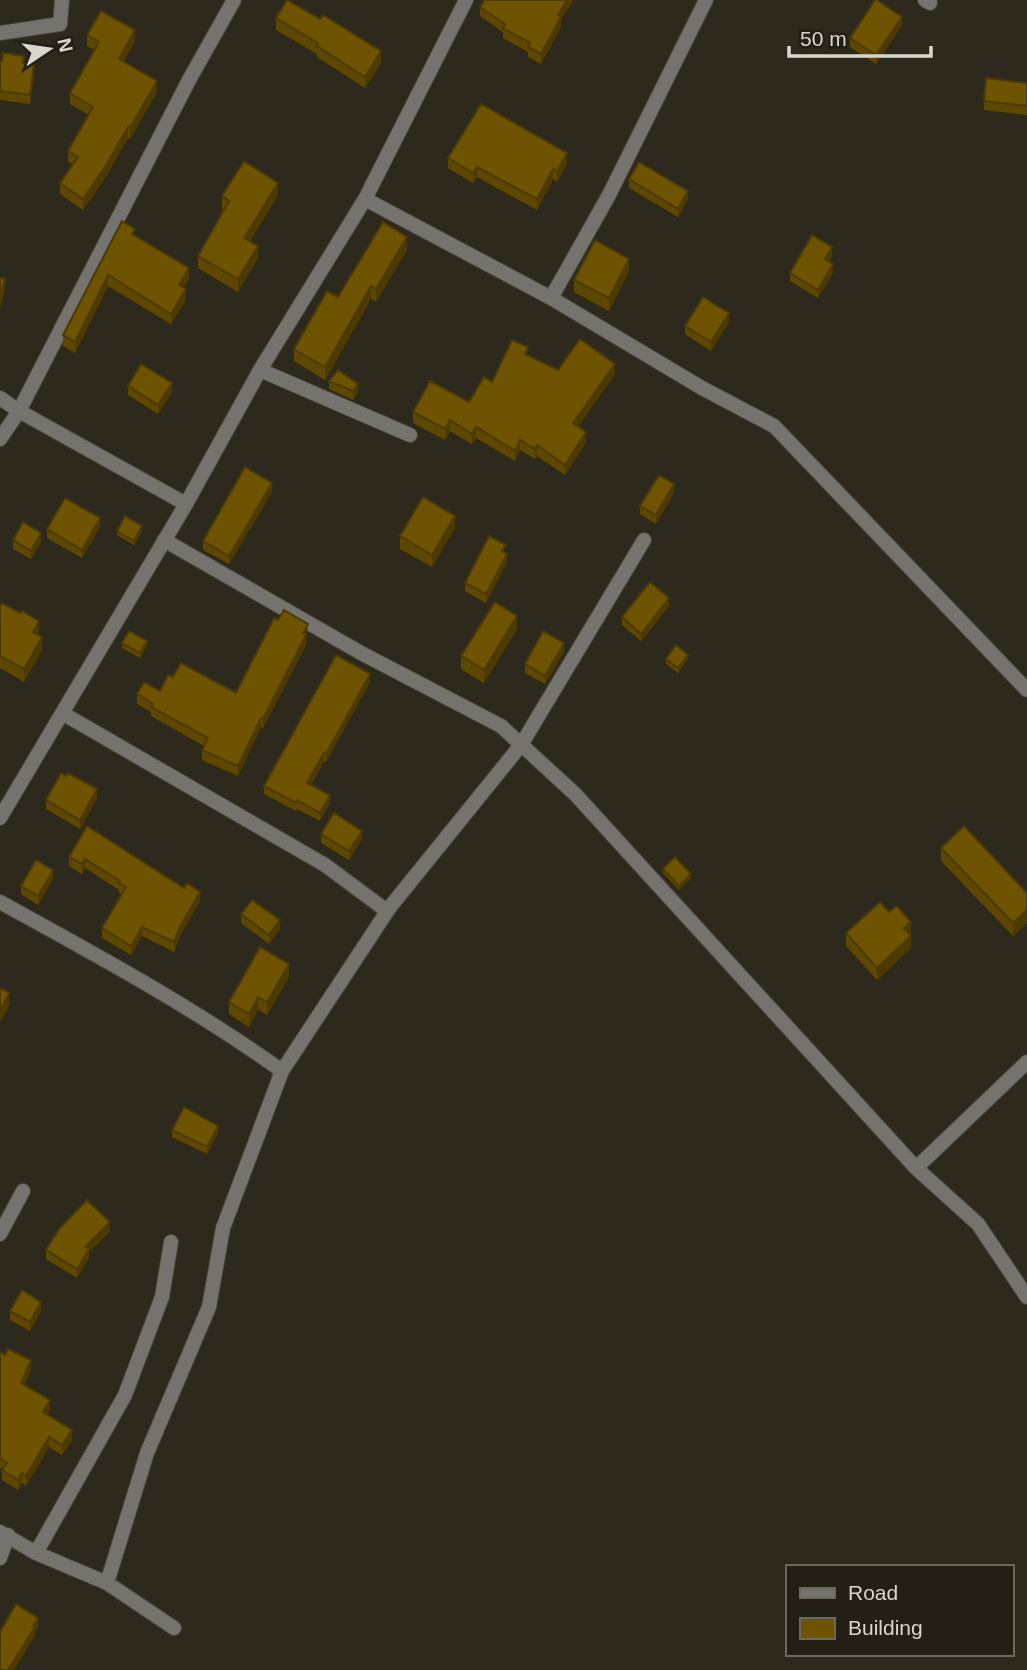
<svg xmlns="http://www.w3.org/2000/svg" width="1027" height="1670" font-family="Helvetica,sans-serif">
<rect width="100%" height="100%" fill="#2e291d"/>
<g fill="none" stroke-linecap="round" stroke-linejoin="round">
<defs>
<path id="street" d="M925,0l5,3
M0,33l60,-9 2,-24
M365,199l186,99 151,90 72,38 253,264
M551,298l58,-103 97,-195
M260,370l150,65
M0,398l19,13 167,93
M0,439l19,-28 170,-331 45,-80
M164,540l197,113 140,73 74,68 341,374 111,-106
M62,713l263,152 62,46
M0,818l186,-314 74,-134 105,-171 101,-199
M0,902c96,53 193,105 282,169
M916,1168l62,56 49,73
M0,1234l23,-43
M0,1532l36,21 71,30 67,45
M36,1553l89,-158 37,-98 9,-55
M0,1558l8,-23
M107,1583l40,-130 62,-146 14,-79 59,-157 108,-164 131,-162 123,-205"/>
</defs>
<use href="#street" stroke="#494539" stroke-width="16"/>
<use href="#street" stroke="#75736d" stroke-width="14"/>
</g>
<path fill="#5e4702" d="M485,0h89l-13,19v8l-20,37 -13,-7v-5l-25,-14v-6l-23,-16v-9z
M276,18l105,45 -16,25 -48,-31v-3l-41,-24z
M902,25l-26,39 -26,-17v-9z
M87,35l48,6 -12,20 34,31 -27,47 -2,-1 -23,40 -22,32 -23,-16v-11l13,-19 -5,-2v-11l21,-36 -19,-11v-11l25,-43 -8,-4z
M0,60l24,4 10,10 -4,30 -30,-4z
M1027,83v32l-43,-5v-9z
M448,158l119,6 -10,18 -4,-3 -16,31 -60,-33 -4,6 -25,-15z
M629,179l59,20 -10,18 -49,-29z
M278,195l-28,46 8,17 -20,34 -40,-24v-12l26,-46 -2,-1v-13z
M135,235l54,44 -6,9 3,12 -15,24 -63,-38 -33,67 -12,-7v-11z
M407,250l-31,52 -5,-3 -46,81 -31,-19v-12l44,-52z
M832,256l-3,6 4,11 -15,25 -28,-17v-8z
M629,271l-20,40 -35,-19v-12z
M729,322l-18,29 -26,-17v-8z
M528,355l30,15 57,4 -37,52 8,16 -21,33 -28,-19 -2,3 -15,-9 -5,11 -39,-23 -4,6 -22,-13 -5,9 -32,-17v-11l56,-10z
M329,381l29,12 -5,7 -24,-11z
M128,386l44,6 -14,22 -30,-19z
M272,492l-43,72 -26,-14v-9z
M674,493l-18,31 -16,-10v-8z
M100,526l-18,32 -35,-20v-9z
M455,528l-23,39 -32,-18v-13z
M117,531h25l-8,14 -17,-10z
M13,540l28,2 -10,17 -18,-10z
M507,562l-21,41 -21,-12v-8z
M669,606l-28,35 -19,-16v-8z
M0,607l39,26 -1,2 4,15 -18,32 -24,-14z
M517,629l-33,54 -23,-14v-13z
M308,634l-2,2v9l-43,83 -2,-1 -23,49 -36,-16v-10l2,-4 -53,-30v-4l-14,-8v-10l23,-3 13,-14 63,16z
M122,643l25,2 -7,13 -18,-10z
M564,652l-19,32 -20,-11v-9z
M666,659h22l-10,14 -12,-9z
M370,682l-44,80 -2,-1 -13,24 19,18 -10,18 -23,-12 -1,2 -32,-17v-8z
M97,798l-17,31 -34,-20v-9z
M87,826l113,75 -20,35 -6,16 -32,-16 -11,19 -29,-17v-10l19,-34 -2,-1v-3l-34,-22 -3,6 -13,-8v-9z
M321,834l41,5 -13,21 -28,-17z
M941,848l86,45v30l-14,13 -72,-75z
M663,869l28,9 -12,12 -16,-17z
M53,879l-15,26 -17,-11v-8z
M241,914l39,15 -11,15 -28,-21z
M846,933l65,1v14l-34,32 -31,-34z
M289,977l-22,38 -9,-6 -9,18 -20,-13v-12z
M172,1130l46,3 -11,21 -35,-17z
M110,1231l-21,21v6l-12,20 -31,-19v-9z
M10,1311h31l-11,20 -20,-11z
M0,1352l31,18 -7,15 26,25 -3,5 25,25 -10,15 -13,-8 -23,39 -4,-3 -4,7 -16,-10v-10l-2,-2z"/>
<path fill="#4c3a01" d="M567,0h7l-13,19v8l-20,37v-10l17,-39z
M902,17v8l-26,39v-9z
M135,30v11l-16,29v-11z
M381,51v12l-16,25v-11z
M34,65v9l-4,30v-9z
M157,81v11l-27,47v-11z
M128,127v11l-23,40 -22,32v-11z
M567,153v11l-10,18v-10z
M477,167v10l-4,6v-10z
M553,169v10l-16,31v-11z
M278,183v12l-34,56v-13z
M688,191v8l-10,18v-8z
M407,237v13l-31,52v-13z
M258,246v12l-20,34v-13z
M832,247v9l-7,12v-9z
M629,259v12l-20,40v-13z
M833,264v9l-15,25v-8z
M189,268v11l-10,17v-11z
M108,275v11l-33,67v-11z
M5,279v11l-5,19v-11z
M371,286v13l-46,81v-13z
M186,289v11l-15,24v-10z
M729,313v9l-18,29v-9z
M615,364v10l-42,60v-11z
M172,383v9l-14,22v-9z
M358,384v9l-5,7v-9z
M450,420v11l-5,9v-11z
M476,427v11l-4,6v-10z
M586,432v10l-21,33v-10z
M520,440v10l-5,11v-10z
M537,445v11l-2,3v-10z
M272,483v9l-43,72v-8z
M674,484v9l-18,31v-9z
M455,516v12l-23,39v-12z
M100,518v8l-18,32v-8z
M142,526v5l-8,14v-4z
M41,533v9l-10,17v-8z
M507,554v8l-21,41v-9z
M669,598v8l-28,35v-7z
M517,616v13l-33,54v-13z
M39,621v12l-6,12v-13z
M308,624l-2,21 -43,83v-9z
M42,637v13l-18,32v-13z
M147,641v4l-7,13v-5z
M564,643v9l-19,32v-8z
M688,655v4l-10,14v-5z
M370,674v8l-44,80v-8z
M261,718v9l-23,49v-10z
M324,753v8l-17,30v-8z
M97,789v9l-17,31v-9z
M330,795v8l-10,18v-8z
M362,831v8l-13,21v-9z
M85,859v9l-3,6v-10z
M53,870v9l-15,26v-9z
M691,874v4l-12,12v-4z
M200,892v9l-20,35 -6,16v-10l6,-15z
M1027,910v13l-14,13v-13z
M280,920v9l-11,15v-9z
M911,922v12l-7,7v-13z
M142,927v9l-11,19v-9z
M911,936v12l-34,32v-12z
M289,964v13l-22,38v-13z
M9,993v13l-9,17v-12z
M258,997v12l-9,18v-13z
M218,1126v7l-11,21v-7z
M110,1222v9l-21,21v6l-12,20v-9l8,-22z
M41,1302v9l-11,20v-9z
M31,1360v10l-10,23v-10z
M50,1400v10l-7,12v-10z
M72,1430v10l-10,15v-10z
M49,1437v10l-23,39v-10z
M22,1473v10l-4,7v-10z
M38,1618v9l-3,4v5l-21,34h-6z"/>
<path fill="#6d5302" stroke="#4c3a01" stroke-width="2" d="M287,0l33,19 3,-4 58,36 -16,26 -48,-31 1,-3 -42,-25z
M485,0h82l-9,15 3,2 -20,37 -13,-7 2,-4 -27,-15 2,-4 -25,-17z
M875,0h2l25,17 -26,38 -26,-17z
M101,11l34,19 -16,29 38,22 -27,47 -2,-1 -23,40 -22,32 -23,-16 18,-26 -10,-6 25,-44 -23,-14 29,-51 -12,-7z
M3,53l21,3 -1,7 11,2 -4,30 -30,-4v-31l2,1z
M986,78l41,5v23l-43,-5z
M481,104l86,49 -10,19 -4,-3 -16,30 -60,-32 -4,6 -25,-15z
M244,161l34,22 -34,55 14,8 -20,33 -40,-23 31,-55 -7,-5z
M639,162l49,29 -10,18 -49,-30z
M122,221l13,8 -3,5 57,34 -10,17 7,4 -15,25 -63,-39 -33,67 -12,-7z
M383,222l24,15 -31,52 -5,-3 -46,81 -31,-18 33,-58 11,6z
M812,235l20,12 -7,12 8,5 -15,26 -28,-17z
M595,240l34,19 -20,39 -35,-18z
M0,278l5,1 -5,19z
M703,297l26,16 -18,29 -26,-16z
M580,339l35,25 -42,59 13,9 -21,33 -28,-20 -2,4 -15,-9 -5,11 -39,-24 -4,7 -22,-14 -5,9 -32,-17 17,-31 39,21 15,-25 8,5 20,-42 16,7 -3,7 33,16z
M141,364l31,19 -14,22 -30,-19z
M338,370l20,14 -5,7 -24,-10z
M245,467l27,16 -43,73 -26,-15z
M659,475l15,9 -18,31 -16,-9z
M423,497l32,19 -23,39 -32,-19z
M65,498l35,20 -18,32 -35,-21z
M125,516l17,10 -8,15 -17,-10z
M23,522l18,11 -10,18 -18,-11z
M489,536l17,9 -4,6 5,3 -21,40 -21,-11z
M650,582l19,16 -28,36 -19,-17z
M495,602l22,14 -33,54 -23,-14z
M2,603l18,10 2,-2 17,10 -6,11 9,5 -18,32 -24,-13v-49z
M284,610l24,14 -5,9 3,2 -43,84 -2,-1 -23,48 -36,-16 6,-12 -57,-31 2,-3 -16,-10 7,-12 16,9 8,-16 5,2 8,-14 55,30 38,-75 4,2z
M129,631l18,10 -7,12 -18,-10z
M543,631l21,12 -19,33 -20,-12z
M676,645l12,10 -10,13 -12,-9z
M336,655l34,19 -44,80 -2,-1 -17,30 23,12 -10,18 -23,-13 -1,3 -32,-17z
M61,773l5,3 2,-3 29,16 -17,31 -34,-20z
M334,813l28,18 -13,20 -28,-17z
M87,826l97,62 3,-5 13,9 -20,35 -6,15 -32,-15 -11,19 -29,-18 24,-41 -7,-4 1,-2 -35,-22 -3,5 -13,-7z
M964,826l63,67v17l-14,13 -72,-75z
M675,857l16,17 -12,12 -16,-17z
M36,860l17,10 -15,26 -17,-10z
M252,900l28,20 -11,15 -28,-21z
M880,902l9,10 8,-6 14,16 -7,6 7,8 -34,32 -31,-35z
M260,947l29,17 -22,38 -9,-5 -9,17 -20,-12z
M0,988l9,5 -9,18z
M184,1107l34,19 -11,21 -35,-17z
M87,1200l23,22 -25,25 4,2 -12,20 -31,-19 13,-21z
M22,1290l19,12 -11,20 -20,-11z
M8,1349l23,11 -10,23 29,17 -7,12 29,18 -10,15 -13,-8 -23,39 -4,-3 -4,7 -16,-10 5,-7 -7,-5v-106l5,3z
M16,1604l22,14 -5,8 2,1 -27,43h-8v-38z"/>
<rect x="786" y="1565" width="228" height="91" fill="#241f14" stroke="#6c685e" stroke-width="2"/>
<rect x="800" y="1588" width="35" height="10" fill="#75736d" stroke="#6c685e" stroke-width="2"/>
<text x="848" y="1600" font-size="21" fill="#d9d6ce">Road</text>
<rect x="800" y="1618" width="35" height="21" fill="#6d5302" stroke="#6c685e" stroke-width="2"/>
<text x="848" y="1635" font-size="21" fill="#d9d6ce">Building</text>
<g transform="translate(49 49) rotate(77)" stroke="#241f14" stroke-width="5" paint-order="stroke">
<path d="M0-5L12 26L0 18L-12 26Z" fill="#d9d6ce"/>
<text y="-10" font-size="19" font-weight="bold" text-anchor="middle" fill="#d9d6ce">N</text>
</g>
<path d="M789 46v10h142v-10" fill="none" stroke="#d9d6ce" stroke-width="3.5"/>
<text x="800" y="46" font-size="21" fill="#d9d6ce" stroke="#241f14" stroke-width="5" paint-order="stroke">50 m</text>
</svg>
